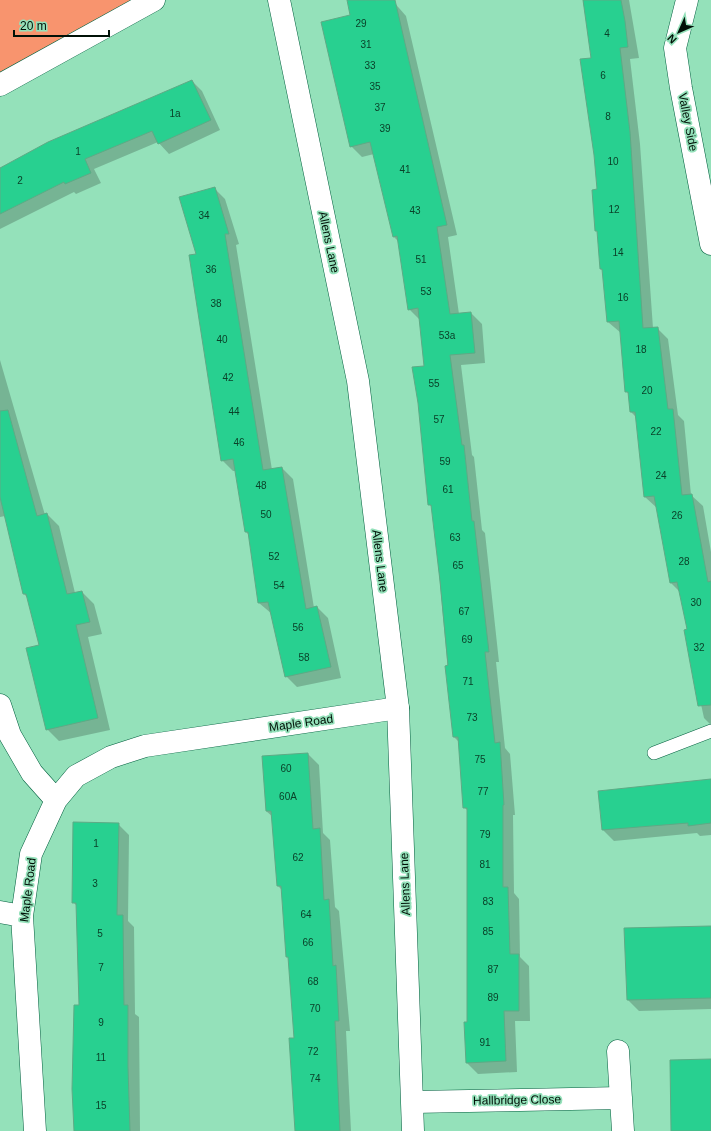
<svg xmlns="http://www.w3.org/2000/svg" width="711" height="1131" font-family="Helvetica,sans-serif">
<rect width="100%" height="100%" fill="#94e1ba"/>
<path fill="#f8946e" d="M0,0h146l-146,84z"/>
<path fill="#0003" d="M348,0h44l14,16 51,219 -9,2 11,77 12,-1 11,11 3,39 -24,2 11,90 2,2 8,73 3,3 14,129h-3l9,86 5,6 5,61h-2l1,78 5,6 1,58 9,9 1,55h-15l2,51 -39,2 -11,-11 1,-252 -4,-4 -5,-65 -5,-5 -21,-229 -4,-4 -4,-137 -4,-46 -12,-12 -10,-67 -5,-5 -20,-83 -12,3 -11,-11v-130z
M583,0h46l10,58 -9,1 10,85 13,184h4l11,11 10,76 6,6 7,74 12,11 8,46v173l-7,-7 -19,-87 3,-1 -8,-38 -9,-9 -14,-75 -12,-11 -8,-79 -6,-6 -2,-18 -3,-3 -5,-58 -13,-11 -4,-50 -3,-3 -2,-36 -3,-3 2,-40 -6,-131z
M192,81l10,10 18,39 -51,24 -11,-12 -64,27 7,14 -25,11 -2,-2 -74,37v-61z
M214,188l11,11 14,45 -3,1 36,225 10,-2 11,11 21,129 3,-1 11,11 13,60 -44,9 -11,-11 -14,-62 -13,-11 -10,-68 -3,-3 -10,-61h-3l-11,-11 -25,-205z
M0,360l45,155 2,-1 12,12 16,67 7,-1 12,12 8,30 -14,3 22,93 -51,11 -12,-12 -7,-83 -12,-48 -4,-4 -19,-78 -5,1z
M308,754l11,11 4,68 7,7 5,67 4,4 11,120h-4l5,100h-56v-92l-6,-81 -2,-1 -5,-67 -4,-4 -5,-69 -7,-6 -3,-54z
M711,780v55l-11,1 -3,-3 -83,8 -11,-11 -4,-38z
M118,824l11,11 -1,86 6,6 1,87 4,3 1,114h-65l5,-125 -2,-99 -5,-5z
M711,927v82l-72,2 -11,-11 -3,-71z"/>
<path fill="#28d090" stroke="#5eaa85" d="M347,0h48l52,225 -10,2 13,87 21,-2 4,41 -25,2 12,90h2l8,76h2l15,131h-4l10,91 5,-1 4,63h-1v82h5l2,67h9v57h-15l2,50 -40,2 -2,-41h3v-214h-4l-5,-71h-5l-8,-71 3,-1 -8,-84 -9,-76h-3l-10,-102 -6,-36 12,-1 -6,-58 -10,2 -11,-74 -4,1 -23,-95 -20,5 -20,-86 -9,-39 29,-7z
M583,0h38l4,21 3,26 -8,1 10,84 13,196 15,-1 10,82h5l9,86 10,-1 16,88 3,-1v124l-13,1 -14,-76 3,-1 -10,-47 -7,1 -16,-87 -10,1 -9,-85h-5l-2,-20h-3l-6,-71 -12,1 -5,-53h-2l-3,-38h-2l-3,-41 5,-1 -3,-34 -14,-96 11,-1z
M192,80l19,40 -53,24 -6,-13 -67,28 6,14 -26,11 -1,-2 -64,32v-46l48,-26z
M215,187l14,47h-4l38,236 19,-3 24,142 11,-3 14,61 -46,10 -17,-75 -10,1 -10,-71h-3l-12,-73 -12,2 -32,-206 7,-1 -17,-57z
M8,410l29,106 10,-3 20,81 15,-3 8,31 -14,3 22,93 -52,12 -20,-82 13,-3 -13,-51h-3l-23,-97v-86z
M308,753l5,76 7,-1 4,72 5,-1 4,67 3,-1 3,56h-4l5,110h-45l-6,-93h5l-6,-81h-2l-5,-71h-4l-6,-75h-5l-4,-55z
M711,779v44l-23,3v-3l-86,7 -4,-39z
M73,822l46,1 -2,92h6l1,90h4v62l2,64h-56l-2,-42 2,-84h5l-3,-102h-4z
M711,926v72l-84,2 -3,-72z
M711,1059v72h-40l-1,-71z"/>
<g fill="none" stroke-linecap="round" stroke-linejoin="round">
<defs>
<path id="lane" d="M654,753l57,-22"/>
<path id="street" d="M687,0l-12,48 6,40 30,156
M0,85l154,-85
M0,705l10,30 22,38 24,27
M0,912l22,4
M618,1051l5,80
M413,1102l208,-4
M35,1131l-13,-215 9,-62 25,-54 20,-24 35,-19 34,-11 253,-38"/>
<path id="secondary" d="M279,0l79,381 40,327 15,423"/>
</defs>
<use href="#lane" stroke="#015f3e" stroke-width="14"/>
<use href="#street" stroke="#015f3e" stroke-width="23"/>
<use href="#secondary" stroke="#015f3e" stroke-width="23"/>
<use href="#lane" stroke="#fff" stroke-width="13"/>
<use href="#street" stroke="#fff" stroke-width="22"/>
<use href="#secondary" stroke="#fff" stroke-width="22"/>
</g>
<g text-anchor="middle" dominant-baseline="central" stroke-width="3.5" stroke-linejoin="round" paint-order="stroke">
<g font-size="10" fill="#0a4129">
<text x="361" y="23">29</text>
<text x="607" y="33">4</text>
<text x="366" y="44">31</text>
<text x="370" y="65">33</text>
<text x="603" y="75">6</text>
<text x="375" y="86">35</text>
<text x="380" y="107">37</text>
<text x="175" y="113">1a</text>
<text x="608" y="116">8</text>
<text x="385" y="128">39</text>
<text x="78" y="151">1</text>
<text x="613" y="161">10</text>
<text x="405" y="169">41</text>
<text x="20" y="180">2</text>
<text x="614" y="209">12</text>
<text x="415" y="210">43</text>
<text x="204" y="215">34</text>
<text x="618" y="252">14</text>
<text x="421" y="259">51</text>
<text x="211" y="269">36</text>
<text x="426" y="291">53</text>
<text x="623" y="297">16</text>
<text x="216" y="303">38</text>
<text x="447" y="335">53a</text>
<text x="222" y="339">40</text>
<text x="641" y="349">18</text>
<text x="228" y="377">42</text>
<text x="434" y="383">55</text>
<text x="647" y="390">20</text>
<text x="234" y="411">44</text>
<text x="439" y="419">57</text>
<text x="656" y="431">22</text>
<text x="239" y="442">46</text>
<text x="445" y="461">59</text>
<text x="661" y="475">24</text>
<text x="261" y="485">48</text>
<text x="448" y="489">61</text>
<text x="266" y="514">50</text>
<text x="677" y="515">26</text>
<text x="455" y="537">63</text>
<text x="274" y="556">52</text>
<text x="684" y="561">28</text>
<text x="458" y="565">65</text>
<text x="279" y="585">54</text>
<text x="696" y="602">30</text>
<text x="464" y="611">67</text>
<text x="298" y="627">56</text>
<text x="467" y="639">69</text>
<text x="699" y="647">32</text>
<text x="304" y="657">58</text>
<text x="468" y="681">71</text>
<text x="472" y="717">73</text>
<text x="480" y="759">75</text>
<text x="286" y="768">60</text>
<text x="483" y="791">77</text>
<text x="288" y="796">60A</text>
<text x="485" y="834">79</text>
<text x="96" y="843">1</text>
<text x="298" y="857">62</text>
<text x="485" y="864">81</text>
<text x="95" y="883">3</text>
<text x="488" y="901">83</text>
<text x="306" y="914">64</text>
<text x="488" y="931">85</text>
<text x="100" y="933">5</text>
<text x="308" y="942">66</text>
<text x="101" y="967">7</text>
<text x="493" y="969">87</text>
<text x="313" y="981">68</text>
<text x="493" y="997">89</text>
<text x="315" y="1008">70</text>
<text x="101" y="1022">9</text>
<text x="485" y="1042">91</text>
<text x="313" y="1051">72</text>
<text x="101" y="1057">11</text>
<text x="315" y="1078">74</text>
<text x="101" y="1105">15</text>
</g>
<g font-size="12" fill="#001107" stroke="#94e1ba">
<text transform="translate(688 122) rotate(79)">Valley Side</text>
<text transform="translate(329 242) rotate(78)">Allens Lane</text>
<text transform="translate(380 561) rotate(83)">Allens Lane</text>
<text transform="translate(301 723) rotate(-8)">Maple Road</text>
<text transform="translate(405 884) rotate(-92)">Allens Lane</text>
<text transform="translate(28 890) rotate(-83)">Maple Road</text>
<text transform="translate(517 1100) rotate(-1)">Hallbridge Close</text>
</g>
</g>
<g transform="translate(679 32) rotate(225)" stroke="#94e1ba" stroke-width="3" paint-order="stroke">
<path d="M0-3L7 15L0 10L-7 15Z" fill="#001107"/>
<text y="-6" font-size="11" font-weight="bold" text-anchor="middle" fill="#001107">N</text>
</g>
<path d="M14 30v6h95v-6" fill="none" stroke="#001107" stroke-width="2"/>
<text x="20" y="30" font-size="12" fill="#001107" stroke="#94e1ba" stroke-width="3" paint-order="stroke">20 m</text>
</svg>
